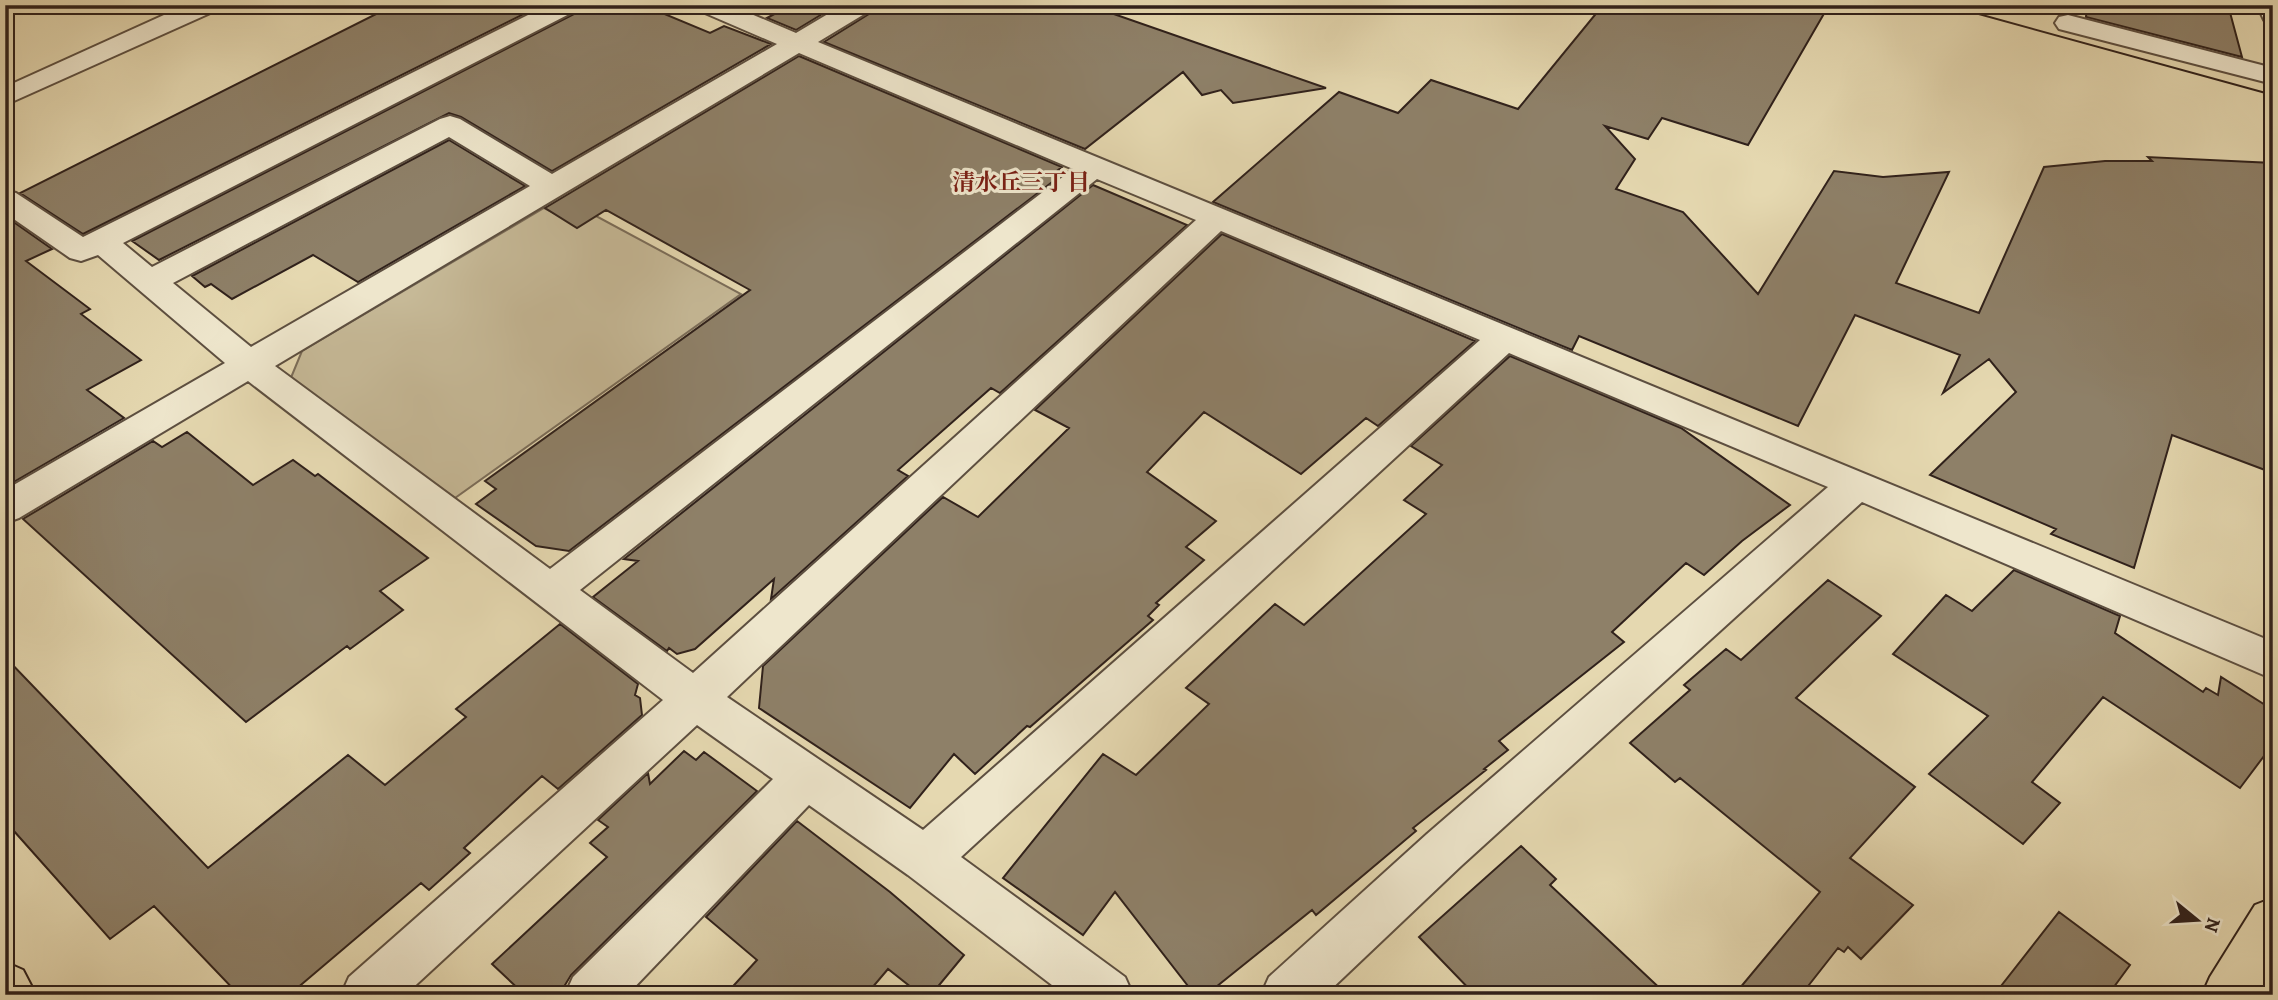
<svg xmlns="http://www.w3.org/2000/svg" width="2278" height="1000" font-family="Alegreya,'Noto Serif JP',serif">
<rect width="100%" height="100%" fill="#e5d8b0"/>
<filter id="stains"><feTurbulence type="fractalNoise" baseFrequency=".00286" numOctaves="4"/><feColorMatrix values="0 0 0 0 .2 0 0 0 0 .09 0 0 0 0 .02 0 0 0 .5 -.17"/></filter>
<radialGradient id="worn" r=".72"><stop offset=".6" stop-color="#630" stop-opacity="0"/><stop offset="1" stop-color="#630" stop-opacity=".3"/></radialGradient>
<path fill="#c6b997" stroke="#7b6d59" stroke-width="2" d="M544,208l22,11 17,-10 158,85 -286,204 -165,-118 12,-29z"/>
<path fill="#8e8068" stroke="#30211b" stroke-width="2" d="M394,5h148l-459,229 -63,-41z
M583,5h60l67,28 14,-7 47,18 -219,127 -91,-54 -12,-4 -290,147 -27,-19 446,-229z
M791,5h46l-41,25 -29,-12z
M877,5h211l238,83 -93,15 -12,-13 -19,5 -19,-23 -98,77 -261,-107 48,-30z
M1603,5h226l-81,140 -86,-27 -14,21 -43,-13 30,33 -19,30 67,23 75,82 76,-123 49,6 66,-5 -53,111 83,30 65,-146 61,-6h47l-4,-4 125,6v310l-101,-38 -38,133 -83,-34 5,-5 -126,-54 86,-83 -27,-33 -46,34 17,-38 -105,-40 -57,111 -219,-90 -7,14 -359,-148 126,-110 59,21 33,-33 87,29z
M2087,5h141l14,52 -156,-40z
M799,56l263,111 -4,3 6,3 -495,378 -33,-5 -60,-42 20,-15 -11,-8 265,-191 -144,-80 -29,18 -32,-20z
M449,140l76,46 -167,96 -45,-27 -81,44 -21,-15 -6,3 -13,-11z
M1093,185l94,40 -187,168 -9,-5 -93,82 10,6 -137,123 3,-20 -79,70 -18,5 -8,-6 -2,3 -74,-54 45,-36 -14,-2z
M5,216l47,33 -26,12 64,48 -9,5 60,46 -54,30 37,28 -119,69z
M1222,234l253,107 -97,85 -12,-8 -65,56 -97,-62 -57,60 69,49 -30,26 18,13 -48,43 3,2 -11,11 5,4 -123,107 -3,-1 -52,48 -21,-20 -44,54 -151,-100 4,-42 180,-169 35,20 91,-89 -34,-18z
M1510,356l171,72 109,77 -48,36 -38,34 -18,-12 -74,69 12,10 -125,99 9,9 -24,19 2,1 -73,58 3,3 -100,84 -4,-5 -106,85h-11l-80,-103 -32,43 -80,-57 100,-124 33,21 73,-71 -23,-16 89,-84 29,21 122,-111 -22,-14 38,-35 -31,-19z
M187,432l66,53 40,-25 22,16 3,-2 110,84 -48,33 23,19 -53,39 -3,-3 -101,76 -223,-203 130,-78 9,6z
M2014,570l106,46 -5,17 88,59 3,-4 12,7 3,-18 52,33v34l-33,44 -137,-91 -71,85 28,21 -37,41 -94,-70 59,-58 -95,-62 53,-59 26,16z
M1828,580l53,36 -85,82 119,89 -65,71 63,47 -52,54 -13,-12 -4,5 -6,-4 -37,47h-67l86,-103 -140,-114 -5,4 -45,-39 60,-53 -6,-5 42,-36 15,11z
M560,624l78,60 -3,11 5,3 2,17 -84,74 -16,-13 -78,72 6,5 -41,37 -8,-7 -132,112h-50l-85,-89 -44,33 -105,-118v-164l203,211 140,-113 37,30 81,-68 -10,-8z
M684,751l12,9 8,-8 53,39 -186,184 -12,20h-34l-33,-31 115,-107 -17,-14 18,-16 -10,-7 50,-47 2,11z
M797,821l93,71 74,63 -33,40h-10l-33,-26 -22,26h-141l32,-35 -51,-43z
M1521,846l35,33 -6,6 117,110h-192l-56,-58z
M2059,912l71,53 -22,30h-114z"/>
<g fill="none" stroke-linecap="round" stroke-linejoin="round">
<defs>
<path id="minor" d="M186,5h35l-4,5 -212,95v-18z
M548,5h33l-4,5 -454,233 29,24 288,-148 10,-3 10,3 92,55 225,-130 -79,-34 -4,-5h36l66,28 47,-28h32l-4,5 -53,32 1455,600v37l-411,-177 -401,364 -136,129h-64l8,-18 158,-143 401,-347 -319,-134 -548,504 164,120 8,18h-68l-157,-120 -99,-70 -182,190h-62l8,-18 200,-198 -76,-54 -292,270h-64l8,-18 314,-277 -415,-319 -229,137 -14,5v-33l220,-127 -127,-108 -17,6 -11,-3 -65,-45v-23l11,3 67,44zM799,53l274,116 -523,400 -275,-203zM449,137l81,49 -279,161 -78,-64zM1097,179l99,41 -503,453 -113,-83zM1221,231l259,109 -557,490 -196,-133z
M2257,5h16v18l-9,-3z
M2068,15l205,53v16l-214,-55 -4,-6 4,-6z"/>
<path id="primary" d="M2273,898v71l-16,26h-55l8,-18 45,-72z
M5,962l18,8 13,25h-31z"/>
</defs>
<use href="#minor" stroke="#5d4f40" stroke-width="4"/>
<use href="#primary" stroke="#30211b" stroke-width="4"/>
<use href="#minor" fill="#eee6cc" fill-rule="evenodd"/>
<use href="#primary" fill="#e5d8b0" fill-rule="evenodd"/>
<path stroke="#30211b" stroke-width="2" d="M1946,5l327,90"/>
</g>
<g text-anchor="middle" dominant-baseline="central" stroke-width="6" stroke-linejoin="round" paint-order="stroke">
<g font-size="23" font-weight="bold" fill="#7a1f14" stroke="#eee6cc">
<text x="1021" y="182">清水丘三丁目</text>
</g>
</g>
<rect width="2278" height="1000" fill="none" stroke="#e5d8b0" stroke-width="28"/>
<rect x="7" y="7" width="2264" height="986" fill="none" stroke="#30211b" stroke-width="3.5"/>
<rect x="14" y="14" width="2250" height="972" fill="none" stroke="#30211b" stroke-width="2"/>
<g transform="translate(2197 920) rotate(108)" stroke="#eee6cc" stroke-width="5" paint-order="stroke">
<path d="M0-5L12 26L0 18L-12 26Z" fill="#30211b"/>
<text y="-10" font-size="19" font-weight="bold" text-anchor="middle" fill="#30211b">N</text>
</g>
<rect width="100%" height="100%" filter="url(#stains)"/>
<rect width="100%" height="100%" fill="url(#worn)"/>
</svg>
